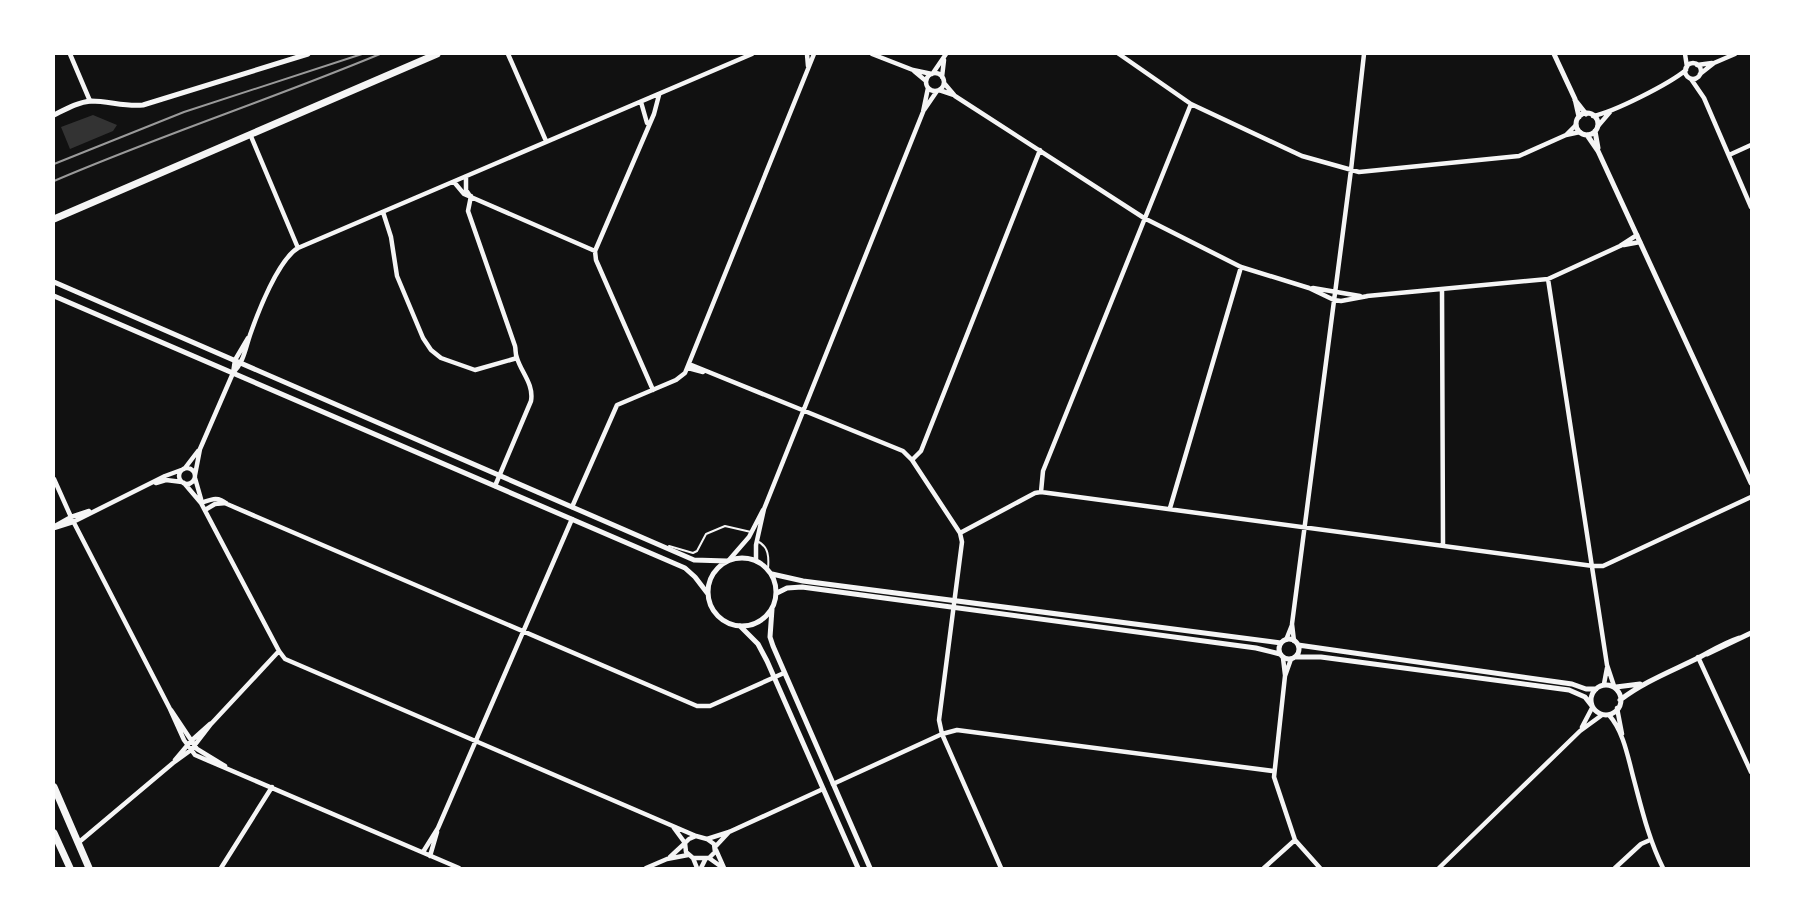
<svg xmlns="http://www.w3.org/2000/svg" width="1805" height="922" font-family="'Archivo Narrow',sans-serif">
<rect width="100%" height="100%" fill="#111"/>
<path fill="#333" d="M93,115l24,10 -4,6 -43,18 -9,-22z"/>
<g fill="none" stroke-linecap="round" stroke-linejoin="round">
<path stroke="#f5f5f5" stroke-width="2" d="M757,541c12,5 12,17 11,28
M669,546l24,7 4,-2 9,-17 19,-8 26,6"/>
<path stroke="#f5f5f5" stroke-width="4.5" d="M70,54l20,47
M508,54l38,87
M807,54l1,12
M872,54l41,16 19,4
M1119,54l72,50 111,52 57,16 160,-16 47,-21 14,-3
M1685,54l2,13
M1685 71a8 8 0 1 1 16 0a8 8 0 1 1-16 0Z
M1697,65l15,-2
M914,71l12,10
M933,73l13,-19
M926 82a9 9 0 1 1 18 0a9 9 0 1 1-18 0Z
M1700,74l14,-11 21,-9
M942,77l2,-17
M1691,79l13,19 47,109
M944,83l11,13 189,122 97,49 68,21 25,12 7,1 27,-5
M939,90l15,5
M641,102l6,21
M924,110l13,-19
M1593,116c21,-4 76,-32 93,-46
M1598,126l12,-14
M1566,135l10,-10
M1729,155l22,-10
M466,177v13l4,6
M454,182l10,12 131,57
M471,196l-3,15 47,135c1,4 0,8 2,12 4,14 17,26 14,43l-36,85
M383,212l8,25 6,39 26,62 8,12 10,8 34,12 42,-12
M1624,245l16,-3
M298,248l454,-194
M1548,279l59,386 7,21
M1313,288l47,8
M1442,291l1,254
M1367,296l181,-17 72,-33 17,-11
M689,364l214,87 9,9 48,73 2,9 -23,178 3,14 -109,50
M688,368l15,4
M233,373c11,-12 12,-23 17,-38 8,-23 28,-75 48,-87l-48,-114
M653,390l-57,-130 -1,-9 59,-137 5,-19
M912,460l9,-9 119,-301
M185,468l13,-17
M179 476a8 8 0 1 1 16 0a8 8 0 1 1-16 0Z
M195,475l5,-26 33,-76 2,-13 13,-22
M195,478l6,21
M54,479l17,38 99,192 14,31 11,15 264,113
M156,483l10,-3 16,2
M184,483l17,20 78,148 6,8 411,177
M1041,492l2,-21 148,-367
M201,503c11,-4 17,-7 26,1l470,202h13l74,-33
M572,507l45,-102 59,-25 9,-7 129,-319
M1170,508l71,-241
M205,510l10,-6 11,-1
M55,526l16,-9 18,-6
M54,528l19,-6 92,-46 19,-7
M960,533l75,-40 6,-1 552,74h10l148,-69
M729,560l20,-23 14,-27
M756,561v-16l8,-36 159,-397 5,-24
M1286,640l6,-15
M1294,641l-2,-17 59,-454 13,-116
M1698,657l53,115
M1283,658l2,17
M1291,659l-6,17 -11,101 21,63 25,28
M1604,684l3,-16
M1617,708l5,26
M171,710l26,39 28,17
M1609,715c15,17 19,43 25,65 8,30 15,60 29,88
M1582,727l10,-19
M175,760l16,-19 19,-17
M674,828l11,15
M696,836l11,3 7,5 1,8 -6,6h-16l-7,-6 -1,-9 4,-4z
M707,839l22,-7 94,-43
M78,843l95,-80 18,-13 20,-26 68,-73
M715,847l14,-15
M716,850l8,18
M423,852l15,-24 134,-309
M430,856l7,-24
M670,857l14,-13
M693,858l4,10
M709,858l14,10
M221,868l51,-81
M646,868l21,-9 21,-4
M701,868l4,-8
M1001,868l-59,-134 15,-4 316,41
M1264,868l31,-28
M1439,868l141,-137 22,-16
M1615,868l26,-24 9,-4"/>
<path stroke="#f5f5f5" stroke-width="5" d="M1554,54l21,45 4,18
M1575,100l11,14
M1576 124a11 11 0 1 1 22 0a11 11 0 1 1-22 0Z
M54,115c12,-6 24,-13 37,-14 18,0 34,6 52,4l165,-51
M1595,131l3,17
M1587,135l11,16 153,332
M54,282l640,278 33,1
M54,296l631,272 10,9 13,17
M708 592a34 34 0 1 1 68 0a34 34 0 1 1-68 0Z
M772,574l31,7 478,62
M777,593l10,-5 15,-1 454,61 24,6
M772,609l-2,28 3,9 97,222
M740,626l18,18 9,17 91,207
M1279 649a10 10 0 1 1 20 0a10 10 0 1 1-20 0Z
M1298,645l274,39 14,5h10
M1707,654l44,-21
M1296,657h25l248,33 16,7 7,9
M1591 700a15 15 0 1 1 30 0a15 15 0 1 1-30 0Z
M1616,687l24,-3
M1620,700c25,-19 52,-29 80,-43 13,-7 24,-14 39,-19"/>
<path stroke="#f5f5f5" stroke-width="7" d="M54,219l383,-165
M54,787l35,81
M54,833l16,35"/>
<path stroke="#9a9a9a" stroke-width="2" d="M54,164l130,-52 178,-58
M54,181c107,-46 218,-82 326,-127"/>
</g>
<rect width="1805" height="922" fill="none" stroke="#ffffff" stroke-width="110"/>
</svg>
